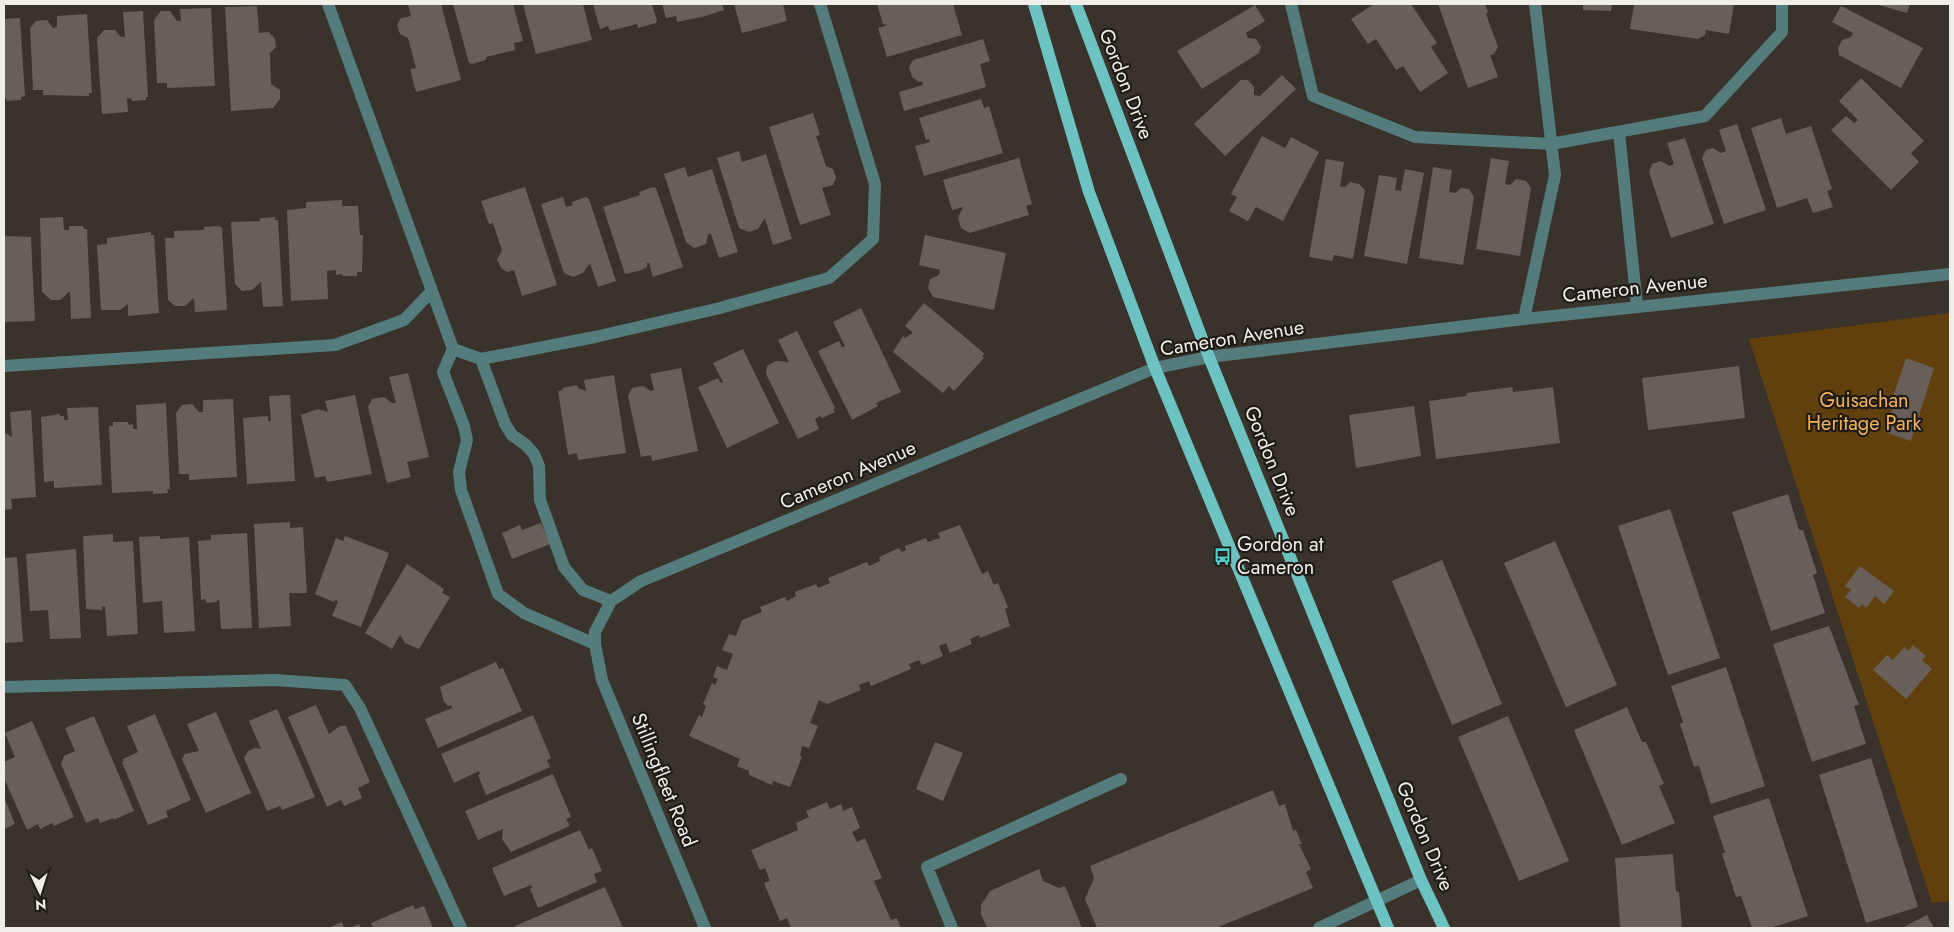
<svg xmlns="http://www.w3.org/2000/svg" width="1954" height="932" font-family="Jost,sans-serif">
<rect width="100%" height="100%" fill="#3a332b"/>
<path fill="#61400e" d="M1950,313v588l-18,2 -183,-564z"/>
<path fill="#686058" d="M408,4h33l20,76 -45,12 -6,-23 6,-1 -8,-30 -8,-4 -3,-9 4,-7 10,-2z
M453,4h60l10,37 -9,2 1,7 -29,7v3l-14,4 -3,-1z
M523,4h60l9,36 -56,14z
M593,4h59l5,17 -1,2 -18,5 -1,-4 -27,7 -2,-5 -8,3z
M662,4h60l2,6 -18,6 -29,6 -1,-6 -10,2z
M734,4h49l4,17 -45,12z
M877,4h76l9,31 -75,22 -9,-29 10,-3 -5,-1z
M1374,4h37l26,39 -6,4 17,26 -28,19 -17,-26 -7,4 -20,-31 -8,5 -17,-25z
M1438,4h47l3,8 -2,2 12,33 -4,7 -4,1 8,22 -30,11z
M1583,4h29l-1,7 -28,-1z
M1634,4h100l-5,30 -23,-4 -1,5 -7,4 -68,-10z
M1875,4h35l-3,9z
M1255,5l10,16 -19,12 2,5 8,1 5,8 -2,6 -57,36 -25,-38z
M257,6l2,27 10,-1 6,7 1,8 -6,6 1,31 9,6v9l-7,9 -42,3 -6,-104z
M1841,6l82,42 -22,40 -62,-33 -1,-7 4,-8 9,-3 2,-4 -21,-11z
M211,8l4,78 -48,2v-5h-10l-3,-63 7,-9h9l7,10h4l-1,-12z
M143,11l5,86h-2v3l-14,1 -1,-3 -4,1 1,13 -26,2 -5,-76 7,-8h11l6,7h4l-2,-25z
M87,14l5,79h-3v3l-46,-1v-5h-10l-3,-62 6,-7 11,-1 6,8 4,-1v-11z
M20,18l5,78 -4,1v3l-14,1 -1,-3h-2v-79z
M983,39l7,22 -10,3 6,23 -82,24 -5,-19 24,-7 -1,-4 -3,1 -7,-5 -3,-10 4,-7z
M1282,75l14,14 -71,67 -31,-32 47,-44h7l6,7v8l6,1z
M1861,78l63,63 -13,12 8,9 -28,28 -60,-60 15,-14 8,7 4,-3 -19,-19z
M981,99l3,9 5,-2 14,47 -79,23 -9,-30 15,-4 -1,-3 -3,1 -7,-22z
M813,113l7,22 -4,1 10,30 7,3 3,9 -3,7 -11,3 9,27 -31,10 -31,-98z
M1781,118l5,16 25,-8 21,63 -5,2 6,16 -20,6 -6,-15 -30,10 -26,-80z
M1737,124l29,86 -42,14 -22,-66 4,-8 7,-2 8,5 5,-2 -7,-21z
M1262,136l23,12 6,-11 28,15 -36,69 -27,-14 -8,14 -19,-10 8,-14 -6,-3z
M1685,138l29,86 -43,14 -22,-66 3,-8 9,-3 8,5 5,-2 -7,-21z
M739,151l3,11 24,-8 26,85 -19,6 -8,-27 -7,11 -9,3 -10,-4 -22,-70z
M1019,158l13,46 -6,2 3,9 -59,18 -9,-5 -3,-10 5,-11 -11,3 -9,-30z
M1491,158l18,3 -4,23 5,1 6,-6 10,2 5,7 -11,68 -44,-7z
M1326,159l18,3 -4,24 5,1 5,-5 9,2 6,6 -12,69 -19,-4 -2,6 -23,-4z
M685,167l3,10 24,-8 26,83 -19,6 -8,-24h-3l-2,10 -12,4 -8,-6 -22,-68z
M1433,167l19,3 -3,22 6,1 6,-5 8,1 5,8 -11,68 -44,-7z
M1405,169l19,4 -17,91 -43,-8 15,-81 18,3 -2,12 6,1z
M525,187l32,98 -35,11 -8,-26 -7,2 -6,-4 -4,-9 5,-8 -9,-28 -4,1 -8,-23z
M653,187l3,1 27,79 -30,10 -4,-14h-2v4l-5,3 -17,4 -22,-67 37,-12 -1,-3z
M563,197l3,10 7,-2 -1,-3 14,-5 3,2 27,82 -18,6 -8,-24 -7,10 -10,4 -9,-4 -23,-69z
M342,200v6h16l2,29h3l-1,37h-5v4h-15v-2l-6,1v-5l-9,1 1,28 -37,2 -4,-91 19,-2v-6z
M63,217l1,13h5v-4h14l1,3h3l4,89 -20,1 -1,-28 -10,9h-9l-9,-8 -2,-74z
M275,217v3h3l5,86 -20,1 -2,-25 -9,8 -10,1 -7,-7 -4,-62 29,-1v-3z
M219,226l3,2 5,82 -32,2 -1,-14 -9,8h-10l-7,-6 -3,-62h9v-7l30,-1v-3z
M151,232v3h3l5,78 -31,3v-12l-8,6h-19l-4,-65 10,-1v-6z
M925,235l81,18 -12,57 -61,-13 -5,-9 2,-9 9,-4 1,-5 -21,-5z
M4,236l27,1 4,84 -30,1z
M924,303l61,51 -3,2 2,2 -30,33 -5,-5 -6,7 -50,-41 10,-16 2,2 8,-5 -8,-7z
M861,308l40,84 -25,11 2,3 -26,14 -34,-69 21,-10 3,6 3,-1 -12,-24z
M797,331l38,77 -2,1 2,3 -13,6 -2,-2 -5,3 4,10 -21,10 -32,-65 1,-8 9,-5 13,1 -11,-22z
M743,349l36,74 -52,25 -29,-61 20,-9 3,5 2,-1 -10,-19z
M1906,358l28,10 -23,73 -26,-9 7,-23 -6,-2 4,-11 3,1z
M1739,366l6,52 -97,12 -6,-52z
M681,368l17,83 -46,10 -1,-6 -10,2 -13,-61 4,-8 11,-2 8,5 3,-1 -4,-16z
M408,373l21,84 -22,5 4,15 -24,6 -19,-76 4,-8 12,-2 8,6h4l-7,-26z
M614,375l12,78 -48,7 -1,-7 -9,2 -10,-64 5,-1 -1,-2 15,-3 1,3 8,3 -2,-11z
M1512,387l1,5 40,-5 7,56 -124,16 -7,-58 37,-5 1,-3z
M290,395l5,86 -48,3 -4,-66 25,-2v5h3l-2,-25z
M355,395l17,79 -45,8 -2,-6 -10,2 -14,-63 17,-6 10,3 -3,-11z
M233,399l4,78 -48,3v-6h-10l-3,-61 6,-8 10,-1 7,8h4v-12z
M166,403l4,87 -3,-1 1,4 -15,1v-3l-41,2 -3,-67h4v-4h15l1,3 4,-1v5h4l-1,-24z
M1414,406l7,50 -65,12 -7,-53z
M98,407l4,78 -48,3v-7l-10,1 -3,-65 19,-3v2h4v4h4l-1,-12z
M31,410l5,87 -25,2 1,10 -8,1v-78l8,5 -2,-25z
M1788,494l11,36h4l14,43 -4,2 12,38 -54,18 -39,-119z
M1670,509l50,149 -52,17 -50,-149z
M290,522v6l13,-1 4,66h-18l2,33 -32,2 -5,-104z
M541,523l9,21 -38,15 -10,-26 18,-8 2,5z
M960,525l22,49 6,-3 6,14 4,-2 10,24 -3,2 5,17 -30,12 -1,-3 -9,4 2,5 -22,9 -4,-10 -7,3 4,10 -21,9 -3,-5 -10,4 2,5 -40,17 -2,-5 -10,4 2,5 -34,14 -8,-4 -9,23 8,3 -9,22 -7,-2 -2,10 2,1 -12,30 -17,-6 -1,4 -23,-10v-4l-12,-5 3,-7 -51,-23 10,-21 3,2 4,-11 -3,-2 9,-21 3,2 3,-6 -5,-2 4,-11 10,4 6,-16 -11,-4 7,-16 7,2 6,-16 20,-8 -2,-5 25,-10 2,4 9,-5 -1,-4 21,-8 2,4 12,-5 -2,-5 39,-16 2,4 11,-5 -1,-4 20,-9 3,4 4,-2 -1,-4 21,-8 2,4 12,-4 -2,-5z
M247,533l5,95 -31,1 -2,-30 -3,3 -9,1 -2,-4 -4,1 -3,-59 13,-1v-5z
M113,534v8l20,-1 5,93 -31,2 -2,-29 -3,-1v4l-16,-1 -3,-73z
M160,536v3l29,-2 6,94 -31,2 -2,-32 -19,2 -4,-66z
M345,536l44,17 -28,74 -29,-11 6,-15 -3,-1 -1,2 -19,-8 21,-56 7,3z
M1555,541l62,144 -51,22 -62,-144z
M76,549l5,89 -31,1 -2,-29 -18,1 -4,-57z
M17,557l6,85 -19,1v-85z
M1442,560l60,144 -50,21 -60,-144z
M407,564l37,25 -2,4 8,4 -31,52 -14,-6 -5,-8 -8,14 -27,-16z
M1860,566l34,25 -10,13 -9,-8 -9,12 -4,-4 -3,4 -14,-11 6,-7 -6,-4z
M1829,626l30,79 -5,1 12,38 -54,18 -39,-118z
M1913,645l13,11 -4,4 10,9 -26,30 -33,-29 14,-15 6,5 11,-13 4,4z
M496,662l3,7 4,-1 19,43 -84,37 -13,-29 27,-11 -1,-3 -3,1 -4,-4 -4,-15z
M1726,667l39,119 -54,18 -12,-38 -5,1 -14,-43 3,-2 -12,-36z
M316,705l13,29 11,-8h6l24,56 -12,6 4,10 -18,8 -3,-6 -14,7 -39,-90z
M1627,707l15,35h4l18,42 -5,2 16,37 -53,22 -48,-115z
M277,709l38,88 -33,13 -2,-4 -13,5 -23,-53 4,-7 7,-3 6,1 -12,-28z
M216,712l35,81 -45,20 -24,-54 3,-5 14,-3 -12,-27z
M155,714l36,86 -25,11 2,6 -20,8 -26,-63 2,-1 -1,-2 15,-7 -11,-26z
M533,715l18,43 -4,2 3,7 -64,28 -8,-20 2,-1 -1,-3 -25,12 -13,-29z
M94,716l40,95 -21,9v-2l-13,5 -2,-5 -12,5 -25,-59 3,-8 11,-5 -10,-23z
M1508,716l61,145 -50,20 -61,-144z
M32,721l42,96 -20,9 -2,-3 -12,6 -2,-5 -11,6 -23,-52v-16l11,-5 -10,-24z
M935,742l28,11 -20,48 -27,-12z
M1871,758l47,149 -52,16 -47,-148z
M553,774l18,43 -5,2 4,7 -59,26 -9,-13 1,-10 -25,11 -13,-29z
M1273,790l6,16 6,-2 8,27 3,-1 6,14h-3l12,25 -5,3 7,16 -97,40h-119l-12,-29 9,-21 -4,-12z
M4,797l11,27 -11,5z
M1769,798l39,118 -38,12h-18l-11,-32 -5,1 -14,-43 3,-2 -12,-36z
M827,802l3,7 11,-5 2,7 9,-4 8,21 -8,4 5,10 8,-4 17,40 -8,3 17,39 6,-2 4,10h-110l-4,-10 -7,3 -16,-38 6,-2 -5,-13 -5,2 -9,-20 47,-20 -2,-7 13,-6 -3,-6z
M580,830l9,20 3,-2 10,23 -8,3 3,8 -59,26 -8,-19 2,-1 -1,-3 -27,11 -12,-28z
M1673,854l3,37 3,1 3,36h-62l-5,-70z
M1039,869l4,12 16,7 6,-2 17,42h-95l-6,-14v-9l9,-14z
M605,887l18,41h-107l-1,-2z
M413,905l2,4 9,-3 9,22h-60l-2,-5z
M1927,915l7,13h-32z
M342,922l2,6h-16z
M359,924l2,4h-12z"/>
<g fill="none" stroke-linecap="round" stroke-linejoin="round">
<path stroke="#547c7c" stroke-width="12" d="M328,4l125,345 -10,23 21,54 3,14 -8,32 2,18 37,104 26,19 71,31
M1291,4l22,92 102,41 136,7 154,-28 77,-84v-28
M1619,132l18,174
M1524,319l31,-144 -20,-171
M453,349l28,10 114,-22 125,-29 109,-30 44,-39 2,-55 -55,-180
M481,359l24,65 7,11 14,10 8,9 5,12 1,34 24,67 19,23 28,11
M4,366l331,-21 69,-25 27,-28
M4,687l271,-7 70,5 15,23 101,220
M705,928l-103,-248 -7,-36v-12l16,-31 30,-20 514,-213 54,-11 315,-38 426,-45
M952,928l-25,-61 194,-88
M1319,928l102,-48"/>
<path stroke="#6cc3c2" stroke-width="12" d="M1034,4l55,188 66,176 233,560
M1076,4l133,353 212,523 23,48"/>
</g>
<defs>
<symbol id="bus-bare" viewBox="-9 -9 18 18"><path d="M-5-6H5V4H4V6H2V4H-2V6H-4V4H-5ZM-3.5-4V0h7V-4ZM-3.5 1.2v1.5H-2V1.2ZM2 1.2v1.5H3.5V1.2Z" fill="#52cdcc" stroke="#1f1c18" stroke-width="2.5" paint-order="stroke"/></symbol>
</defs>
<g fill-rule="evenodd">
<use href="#bus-bare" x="1210" y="544" width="25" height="25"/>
</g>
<g text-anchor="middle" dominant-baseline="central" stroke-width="4.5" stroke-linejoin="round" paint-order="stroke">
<g font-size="20" fill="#f1ede8" stroke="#1f1c18">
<text transform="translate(1126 84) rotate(69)">Gordon Drive</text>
<text transform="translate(1635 288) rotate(-6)">Cameron Avenue</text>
<text transform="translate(1232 338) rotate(-9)">Cameron Avenue</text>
<text transform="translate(1272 461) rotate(68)">Gordon Drive</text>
<text transform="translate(848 475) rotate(-23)">Cameron Avenue</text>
<text transform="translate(664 780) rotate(68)">Stillingfleet Road</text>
<text transform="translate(1425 836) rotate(67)">Gordon Drive</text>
</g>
<g font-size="20" fill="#f4b25b" stroke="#1f1c18">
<text x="1864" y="400">Guisachan<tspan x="1864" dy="23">Heritage Park</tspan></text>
</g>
<g font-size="20" fill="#f1ede8" stroke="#1f1c18" text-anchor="start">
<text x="1237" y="544">Gordon at<tspan x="1237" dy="23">Cameron</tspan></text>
</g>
</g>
<rect width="1954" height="932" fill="none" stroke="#f1ede8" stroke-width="10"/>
<g transform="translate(40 892) rotate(176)" stroke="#1f1c18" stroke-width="4" paint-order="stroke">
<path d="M0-4L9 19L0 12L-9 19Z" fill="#f1ede8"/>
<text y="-8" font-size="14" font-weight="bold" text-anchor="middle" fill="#f1ede8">N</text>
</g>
</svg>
